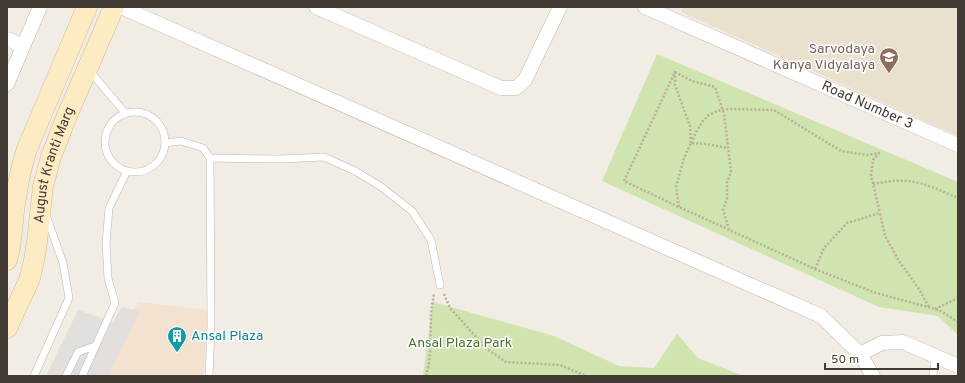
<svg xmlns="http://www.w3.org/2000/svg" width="965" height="383" font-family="Overpass,sans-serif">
<rect width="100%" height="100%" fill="#f1ece4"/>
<path fill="#f3e2cf" d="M138,302l71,8 -6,66h-101z"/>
<path fill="#eae0ce" d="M683,7h275v129l-277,-124z"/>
<path fill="#cfe4ae" d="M657,54l301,128v153l-20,-19 -59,-9 -277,-126z
M433,302l121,34 65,30 35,2 23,-34 21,24 45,18h-320z"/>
<path fill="#e2dfdc" d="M122,307l18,4 -32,65h-62l32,-66 35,12z"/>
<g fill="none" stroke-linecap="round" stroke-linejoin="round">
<defs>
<path id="service" d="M89,70l37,44
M105 142a30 30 0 1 1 60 0a30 30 0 1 1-60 0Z
M165,143l16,-2 22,7 7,10 1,169 -2,49
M210,158l70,1 44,-2 31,14 25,15 32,25 19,29 9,45
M34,376l35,-78 -6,-35 -17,-48
M66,376l12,-24 17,-6
M82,376l33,-73 -7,-25 -2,-35 3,-35 18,-37
M933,376l2,-20"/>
<g id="minor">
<path d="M121,7l700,309 39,38 13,22"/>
<path d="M316,7l185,81h15l9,-8 35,-73"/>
<path id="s1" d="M645,7l313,138"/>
<path d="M7,39l16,7"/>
<path d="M7,84l33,-77"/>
<path d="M860,354l22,-11 21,-1 55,24"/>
</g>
<g id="secondary">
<path d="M7,260c5,-17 5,-32 7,-49 3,-21 6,-42 13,-62l60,-142"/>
<path id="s2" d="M7,328l23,-50 4,-18 3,-18 6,-56 8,-29 15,-39 48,-111"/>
</g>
</defs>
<use href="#service" stroke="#bfb6aa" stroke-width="8"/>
<use href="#minor" stroke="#bfb6aa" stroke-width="15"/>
<use href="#secondary" stroke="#cfbc96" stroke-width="21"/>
<path stroke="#bdae99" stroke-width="2.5" stroke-dasharray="2 2" stroke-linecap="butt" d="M675,72l17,9 23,6 9,27 7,58 -4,10v17l-4,11 6,19
M691,143l-1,-17 -15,-41v-13l-51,109 55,26 136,62 61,24 63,17 19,12
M691,143l5,-11 7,-11 6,-6 8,-4 13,-2 44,1 67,41 26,4 12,-2 -6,7 -2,15 9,38
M873,184c11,-2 23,-4 35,-3 15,1 36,11 50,17
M679,207l-3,-20 8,-29 7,-15 15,1 22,4
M815,269l9,-21 23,-25 33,-10 5,23 14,25 20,28 10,18
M444,294l6,14 37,41 19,13 54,3 26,11
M935,309l23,-11
M426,376c6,-20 4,-40 5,-60 0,-8 2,-15 3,-23"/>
<use href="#service" stroke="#fff" stroke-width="7"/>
<use href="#minor" stroke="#fff" stroke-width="14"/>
<use href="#secondary" stroke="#fcebc3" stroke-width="20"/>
</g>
<defs>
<symbol id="school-pin" viewBox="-11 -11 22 30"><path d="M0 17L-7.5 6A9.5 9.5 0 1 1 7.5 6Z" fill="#8d6e63" stroke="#fff"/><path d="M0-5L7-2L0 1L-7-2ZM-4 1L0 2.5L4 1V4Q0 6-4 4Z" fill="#fff"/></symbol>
<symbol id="building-pin" viewBox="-11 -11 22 30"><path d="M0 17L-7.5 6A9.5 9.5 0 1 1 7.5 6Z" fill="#0f9aa8" stroke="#fff"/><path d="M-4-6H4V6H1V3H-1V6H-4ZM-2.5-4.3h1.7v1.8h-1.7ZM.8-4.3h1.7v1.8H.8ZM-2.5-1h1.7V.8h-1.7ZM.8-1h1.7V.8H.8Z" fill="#fff"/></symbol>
</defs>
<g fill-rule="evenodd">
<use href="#school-pin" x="878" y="46" width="22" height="30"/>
<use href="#building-pin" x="166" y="325" width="22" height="30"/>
</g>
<g text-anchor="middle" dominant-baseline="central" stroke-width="3" stroke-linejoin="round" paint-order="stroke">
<g font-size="14" fill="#785e54" stroke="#fff" text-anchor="end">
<text x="875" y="49">Sarvodaya<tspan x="875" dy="16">Kanya Vidyalaya</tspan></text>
</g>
<g font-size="14" fill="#433c34" stroke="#fff">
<text stroke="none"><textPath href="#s1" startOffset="243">Road Number 3</textPath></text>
<text stroke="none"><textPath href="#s2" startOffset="171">August Kranti Marg</textPath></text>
</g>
<g font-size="14" fill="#0d838f" stroke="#fff" text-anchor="start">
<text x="191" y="336">Ansal Plaza</text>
</g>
<g font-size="14" fill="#49712b" stroke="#fff">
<text x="460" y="343">Ansal Plaza Park</text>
</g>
</g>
<rect width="965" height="383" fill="none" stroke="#433c34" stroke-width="16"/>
<path d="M825 363v6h113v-6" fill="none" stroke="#433c34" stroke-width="2"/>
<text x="831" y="363" font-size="12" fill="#433c34" stroke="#ffffff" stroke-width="3" paint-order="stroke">50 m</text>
</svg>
